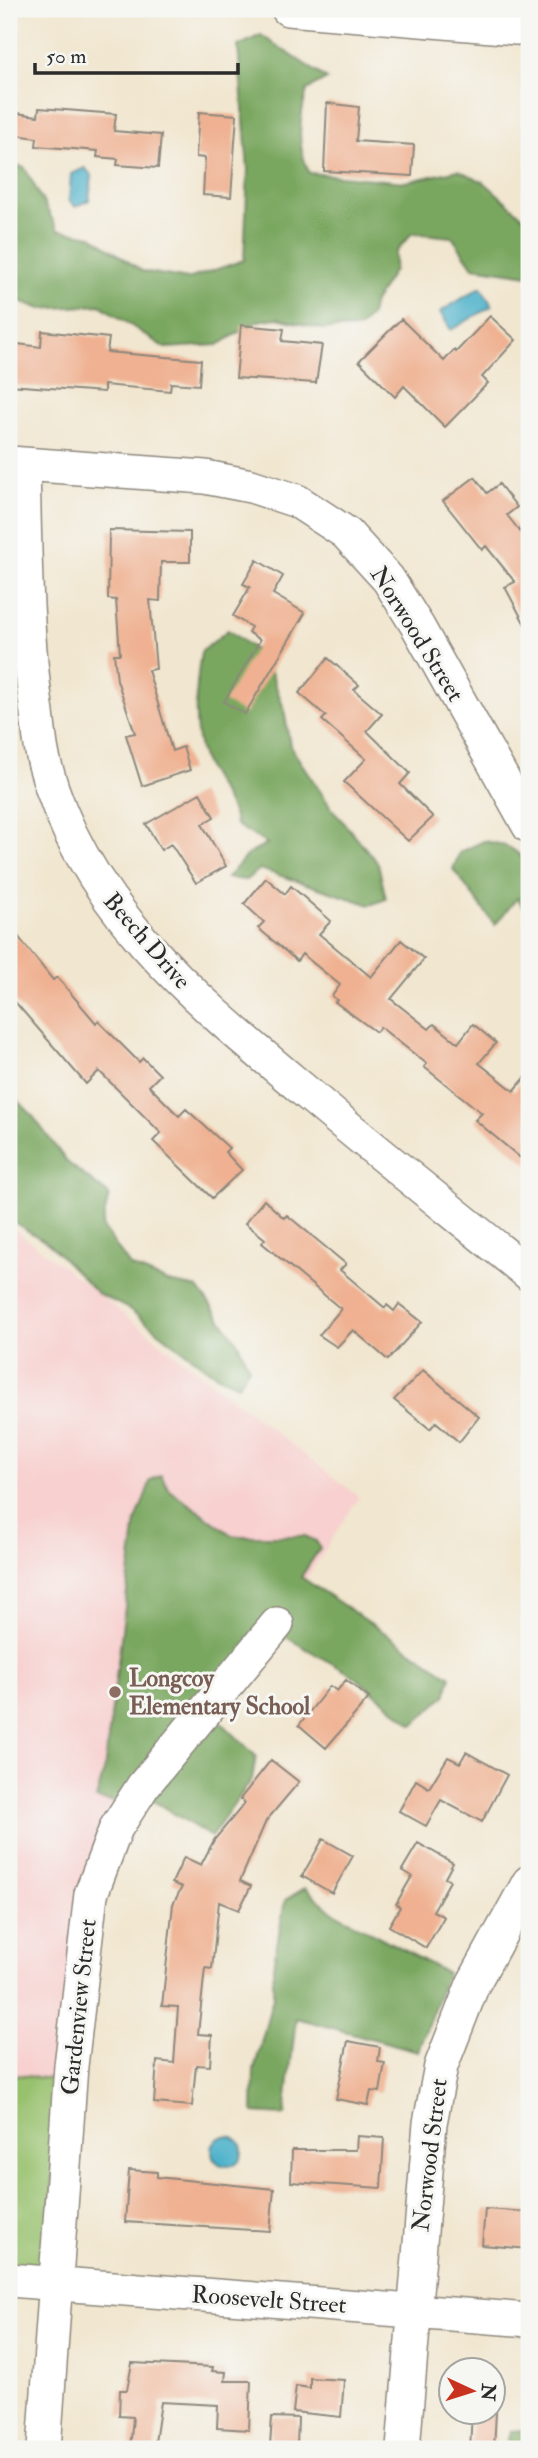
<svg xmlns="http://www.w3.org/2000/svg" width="538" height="2458" font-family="'IM FELL Double Pica',serif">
<rect width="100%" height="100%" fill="#f6f6f2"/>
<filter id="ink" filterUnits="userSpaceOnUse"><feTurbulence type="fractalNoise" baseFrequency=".0143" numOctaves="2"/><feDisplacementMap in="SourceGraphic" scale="14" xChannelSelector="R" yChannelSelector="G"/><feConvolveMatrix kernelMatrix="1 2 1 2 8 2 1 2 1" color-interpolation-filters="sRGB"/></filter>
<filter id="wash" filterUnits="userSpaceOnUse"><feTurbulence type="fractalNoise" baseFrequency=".00686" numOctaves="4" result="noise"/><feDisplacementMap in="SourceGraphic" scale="28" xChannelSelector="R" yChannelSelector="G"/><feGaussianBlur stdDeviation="1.57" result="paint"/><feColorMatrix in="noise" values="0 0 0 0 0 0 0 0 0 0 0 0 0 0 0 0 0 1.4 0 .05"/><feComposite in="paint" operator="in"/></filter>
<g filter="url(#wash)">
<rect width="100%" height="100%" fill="#f1e6cf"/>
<path fill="#f7d0cf" d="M9,1225l350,272 -82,127 -161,204 -46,253 -61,-7z"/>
<path fill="#98c16e" stroke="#62764c" stroke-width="2" d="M9,2074l51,6 -14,203 -37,-3z"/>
<path fill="#7aa761" stroke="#526946" stroke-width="2" d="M261,35l66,44 -20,11c-8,30 -11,54 2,83l96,9 53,-12 26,12 45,40v53l-56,-8 -21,-30 -40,-4 -17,20 -1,17 -20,32 -3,13 -12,13 -37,1 -45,-11 -19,3 -40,24 -53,3 -65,-43 -59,4 -32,-12v-134l16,5 33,62 34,6 50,35 46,8 56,-19 4,-90 -10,-124z
M228,630l38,28 18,51 6,37 42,63 46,54 8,36 -16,6 -110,-36 -14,11 -19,-2 20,-23 20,-11 -31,-19c-5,-25 -23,-41 -32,-64 -13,-31 -8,-76 -3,-109z
M484,841c20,3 34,7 45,26v47l-12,-16 -22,27 -42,-56 7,-17z
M9,1091l23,24 35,47 42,33 -7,31 28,40 38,16 30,6 40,55 11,25 -11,17 -24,-11 -85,-65 -32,-16 -48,-49 -40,-25z
M161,1475l9,15 63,46h72l11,5 4,7 -19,29 150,100 -6,19 -32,29 -59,-49 -86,-49 -50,92 38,37 -4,23 -41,58 -78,-49 -11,15 -26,-4 8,-28 32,-250 15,-41z
M305,1888l28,24 114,61 -29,78 -122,-33 -11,97 -32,-2 1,-42 19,-74v-30l12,-67z
M528,2430l1,19h-24l5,-18z"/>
<path fill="#4bb1ca" stroke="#3b6e7a" stroke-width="2" d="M85,168l7,8 -3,24 -13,7 -7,-6 2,-27z
M481,287l11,19 -41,24 -11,-18z
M212 2151a15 15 0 1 1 30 0a15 15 0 1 1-30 0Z"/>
<g id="blocks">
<path fill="#efb191" d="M327,103l32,4 -3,34 58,4 -2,31 -88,-5z
M39,108l77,6 -2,17 47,4 -3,33 -41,-3 1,-6 -21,-2 1,-6 -62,-5 1,-8 -28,-4v-22l29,4z
M199,112l38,3 -6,82 -28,-2 2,-37 -9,-1z
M490,316l26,24 -34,37 6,6 -43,44 -41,-41 -9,11 -36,-36 42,-42 43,42 10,-11 2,2z
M241,325l43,4 -2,12 40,4 -6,38 -80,-5z
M42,331l67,7 -2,14 94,8 -2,25 -28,-2 -1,8 -66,-6v7l-95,-7v-42l32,4z
M475,477l12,16 12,-9 18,23 -10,8 22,28v89l-24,-45 10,-5 -29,-36 -4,4 -39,-49z
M109,530l81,2v30h-29l-1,39 -10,-1 6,69 -8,1 24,81 11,-4 7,23 -48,16 -16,-51 9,-2 -18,-53 -3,-26h6l-4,-54 -8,-1z
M257,560l26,16 -10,18 32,19 -60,101 -21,-12 36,-62 -12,-8 3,-5 -18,-11 17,-29 -7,-3z
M328,658l31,27 -5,5 28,24 -15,17 43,42 -10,11 33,33 -25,24 -64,-59 22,-23 -44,-39 4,-4 -27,-23z
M200,793l14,24 -12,7 24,42 -30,17 -25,-39 -10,6 -15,-26z
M266,878l19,16 6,-8 40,35 -12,13 52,43 30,-37 23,19 -33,40 38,30 5,-5 24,19 15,-19 23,19 -17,20 35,28 15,-18v92l-54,-45 7,-7 -58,-46 3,-3 -47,-37 -4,5 -41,-30 2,-2 -5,-4 8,-11 -38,-31 -5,7 -39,-33 6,-6 -20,-18z
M9,925l44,55 4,-3 39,46 2,-2 41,41 4,-4 17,17 -11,11 30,30 7,-7 43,39 -4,4 17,18 -30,28 -59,-57 8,-8 -62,-62 -13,13 -77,-89z
M264,1200l20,18 3,-3 59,49 -6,6 45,38 2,-3 7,6 5,-7 23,18 -34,38 -35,-30 -16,17 -18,-12 22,-26 -79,-66 3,-4 -20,-16z
M423,1370l56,47 -20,25 -23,-20 -6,7 -36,-29z
M346,1680l23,18 -43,50 -27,-23 31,-39 7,5z
M466,1752l41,23 -25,47 -41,-22 -15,26 -27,-15 17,-31 13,8 19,-31 12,6z
M271,1760l28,22 -33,39 -26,60 11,5 -12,24 -20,-8 -7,67 -7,-1 -7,66 14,1 -2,31 -14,-1 -4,41 -38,-3 3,-42 17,2 4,-56 -16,-1 11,-102 9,-17 -10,-4 12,-26 17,8 13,-25 31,-37 -5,-4z
M323,1839l30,17 -21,37 -30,-17z
M418,1843l35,20 -8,15 5,3 -17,30 11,6 -18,31 -37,-22 11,-19 -4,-3 16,-28 -10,-6z
M348,2041l32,6 -2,15 7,1 -5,29 -9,-1 -3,14 -32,-6z
M357,2136l27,2 -3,50 -90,-6 1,-32h64z
M129,2170l28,2v5l117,12 -4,42 -145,-9z
M485,2209l44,3v37l-47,-4z
M132,2363l81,4 -1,4 14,1 -1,9h26l-2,49 -32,-2 1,-23 -57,-3 -7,47h-24l3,-32 -14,-1 1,-26h7z
M310,2378l34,2 -3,37 -48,-5 3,-26 14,2z
M472,2412h24l-2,37h-24z
M272,2417l26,1 -1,29 -27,-1z"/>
</g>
</g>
<g filter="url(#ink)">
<use href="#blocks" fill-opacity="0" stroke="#8e887d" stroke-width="2"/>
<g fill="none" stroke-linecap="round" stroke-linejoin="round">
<defs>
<path id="minor" d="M288,9l241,20
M9,463l196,14 46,9 46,15 49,32 42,46 30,48 111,199
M23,465c2,82 2,166 14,248 2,17 3,35 8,52 37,140 148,232 255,322 75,64 153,125 229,187
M9,2280l520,40
M44,2449l27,-383 20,-172 25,-66 27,-42 134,-162
M403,2449l27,-326 11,-57 32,-82 56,-102"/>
</defs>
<use href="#minor" stroke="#8e887d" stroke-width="36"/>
<use href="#minor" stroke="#fff" stroke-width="33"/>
</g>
</g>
<circle fill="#8d6e63" stroke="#f6f6f2" stroke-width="2.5" cx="115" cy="1692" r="7"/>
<g text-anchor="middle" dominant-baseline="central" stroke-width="6" stroke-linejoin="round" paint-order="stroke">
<g font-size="24" fill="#2b2b2b" stroke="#f6f6f2">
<text transform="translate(417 634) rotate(58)">Norwood Street</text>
<text transform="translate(147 941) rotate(49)">Beech Drive</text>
<text transform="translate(79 2007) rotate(-84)">Gardenview Street</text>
<text transform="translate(430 2155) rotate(-83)">Norwood Street</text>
<text transform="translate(269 2300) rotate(4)">Roosevelt Street</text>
</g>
<g font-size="24" font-weight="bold" fill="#785e54" stroke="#f6f6f2" text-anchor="start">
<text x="129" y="1678">Longcoy<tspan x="129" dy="28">Elementary School</tspan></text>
</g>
</g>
<rect width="538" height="2458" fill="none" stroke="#f6f6f2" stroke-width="35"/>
<g transform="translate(472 2391) rotate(94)"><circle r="33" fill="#f6f6f2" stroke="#a5a5a2" stroke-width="2"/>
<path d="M0-5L12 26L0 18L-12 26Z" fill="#c8321e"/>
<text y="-10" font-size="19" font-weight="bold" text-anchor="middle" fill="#2b2b2b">N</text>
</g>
<path d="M35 63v10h203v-10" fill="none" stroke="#2b2b2b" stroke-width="3.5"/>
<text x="46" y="63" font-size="21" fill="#2b2b2b" stroke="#f6f6f2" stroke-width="5" paint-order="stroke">50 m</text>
</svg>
